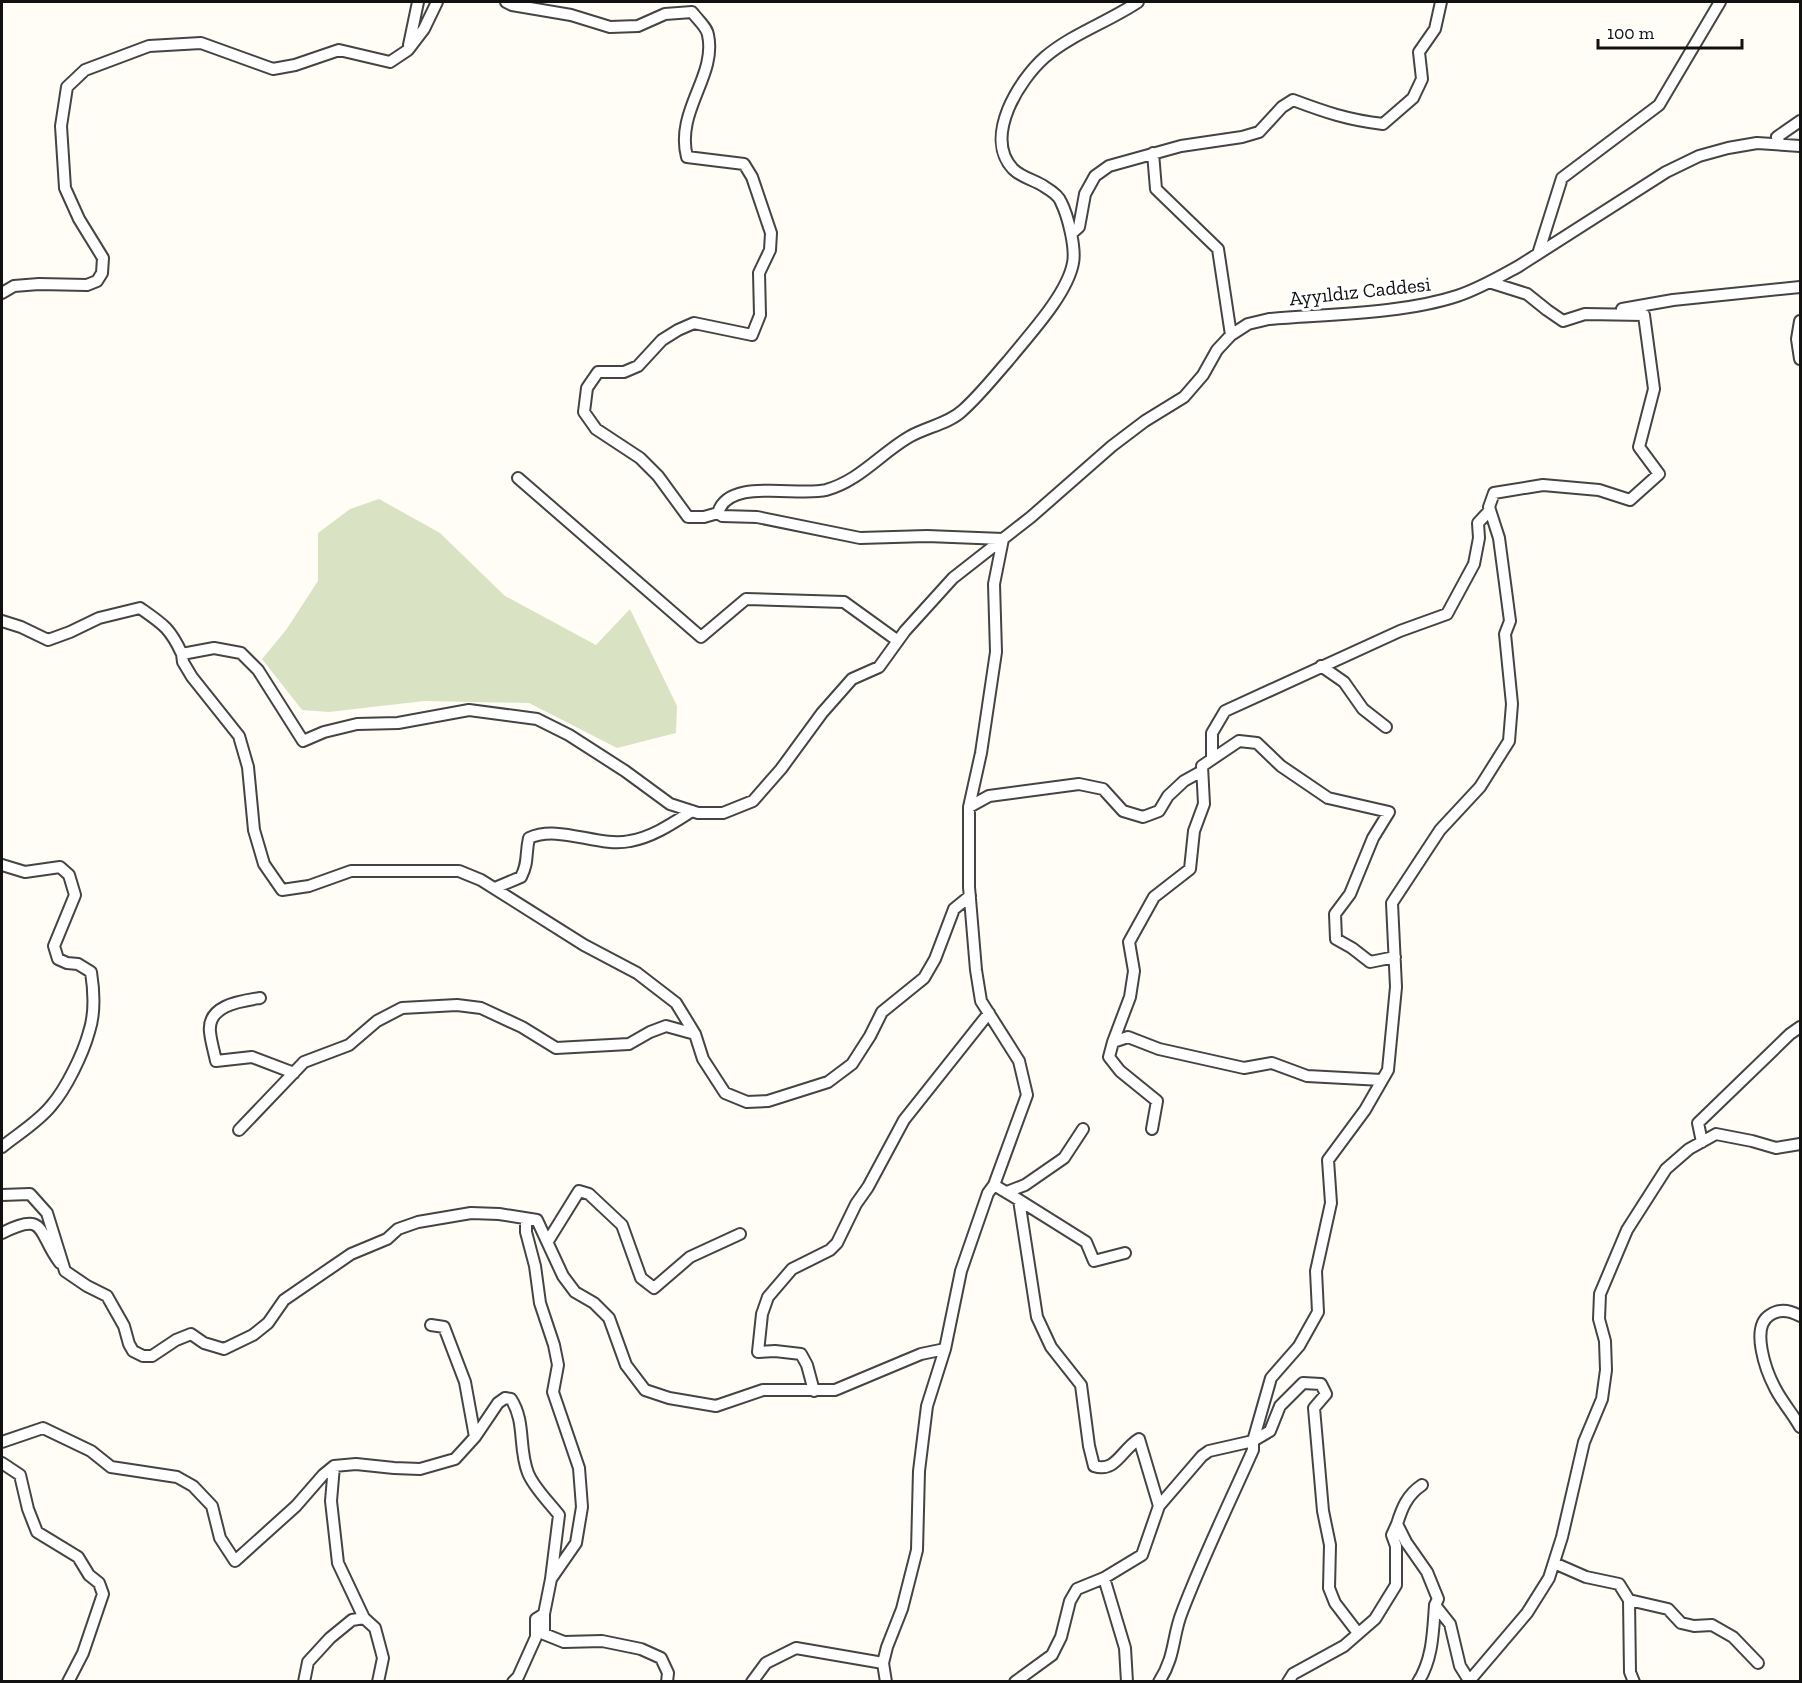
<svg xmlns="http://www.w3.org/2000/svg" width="1802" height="1683" font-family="'Zilla Slab',serif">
<rect width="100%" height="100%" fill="#fffdf5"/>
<path fill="#d9e3c4" d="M379,499l61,34 65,63 91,49 34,-36 47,97 -1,27 -59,15 -88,-45 -105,-2 -95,11 -27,-2 -40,-51 24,-29 32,-49v-48l32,-24z"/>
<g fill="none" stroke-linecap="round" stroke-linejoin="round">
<defs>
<path id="minor" d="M506,2l6,3 59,10 39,12 28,-1 27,-12 27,-2c5,7 15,15 16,23 9,41 -33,76 -21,122l57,7 8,13 19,56 -1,17 -11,23 1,42 -8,20 -58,-12 -16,7 -16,10 -24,26 -14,6h-26l-11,16 -3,24 12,17 44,29 18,18 30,41h16l14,-4
M409,45l9,-43
M1780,144l-3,-7 23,-16
M1153,153l3,36 62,60 13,86
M1071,234l8,-7 6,-33 10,-18 14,-10 72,-20 61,-9 17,-5 23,-25 11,-7c32,12 55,20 90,24l30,-26 9,-19 -3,-27 16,-23 6,-27
M1538,254l24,-76 97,-73 61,-103
M2,293l12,-7 25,-2 48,1 10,-4 5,-8 1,-15 -24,-39 -14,-31 -4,-62 6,-39 18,-17 64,-24 52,-3 72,26 22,-4 44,-15 51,12 18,-12 16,-21 13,-27
M1622,309l51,-9 127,-13
M1800,321l-3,18 3,20
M518,478l183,159 45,-38 98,3 54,39
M1003,539l-76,-3 -67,2 -103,-21 -35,-1 -4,-3c10,-36 79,-16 108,-23 33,-9 54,-36 83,-53 17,-10 39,-13 53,-26 17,-15 31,-33 46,-50 20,-25 59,-66 65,-98 3,-15 -5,-47 -12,-61 -2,-6 -11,-12 -16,-15 -10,-7 -23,-9 -32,-18 -30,-32 6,-89 32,-112 27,-23 63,-35 93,-55
M2,621l19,6 27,13 22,-8 29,-14 41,-10c23,16 30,20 42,46
M1321,666l23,16 19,27 23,18
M1212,759v-26l13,-22 175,-80 47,-17 27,-50 5,-26 -1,-15 12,-13
M969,807l20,-11 90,-12 24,5 20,22 20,6 16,-6 9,-15 16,-15 18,-10
M2,865l23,7 35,-5 9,8 6,20 -21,51 4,13 9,4 11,1 13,8c3,19 4,42 -2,60 -6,22 -23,57 -38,74 -13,16 -33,28 -49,41
M495,888l26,-11c8,-16 4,-22 8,-39 30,-14 70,10 101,3 23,-4 43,-18 62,-30
M970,896l-16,13 -19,50 -11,19 -42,34 -12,24 -18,28 -24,18 -60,19 -21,1 -22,-9 -22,-34 -8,-25 -19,-31 -39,-30 -53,-28 -103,-65 -22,-9h-108l-42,15 -27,4 -18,-26 -10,-34 -6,-63 -9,-31 -47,-59 -9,-15 -1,-8 32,-6 27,5 17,17 45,71 21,-9 33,-8 41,-1 71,-13 68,9 32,16 56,36 45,33 28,9h25l30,-12 28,-32 41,-56 30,-34 27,-12 26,-36 48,-53 78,-61 81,-71 33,-25 39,-24 19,-22 14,-25 14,-15 17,-11 21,-5c59,-5 133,-5 188,-23 22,-7 42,-19 62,-30l147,-94 33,-16 29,-8 29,-5 43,3
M260,998c-19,3 -53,7 -50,34 1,10 4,19 6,29l36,-4 42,16
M1113,1042l17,-45 4,-26 -5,-29 25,-45 36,-28 4,-38 10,-27 -2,-38 37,-25 18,2 24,23 47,32 61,14 -16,26 -23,56 -15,20 1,25 16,9 18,14 25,-5
M1152,1129l5,-28 -37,-30 -11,-14 4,-15 15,-5 31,12 85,19 28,-5 35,13 75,4
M239,1130l65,-68 45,-17 28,-24 25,-13 55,-3 24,3 41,19 34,21 73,-4 21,-12 16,-6 29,8
M1702,1142l-4,-19 92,-89 10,-7
M994,1185l25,15 18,117 14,30 30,38 8,61 5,20c22,7 27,-16 45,-27l20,67
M1007,1192l18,-7 39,-27 19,-29
M2,1195l28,-1 17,19 18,58 22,15 20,10 17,30 5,18 4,7 10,5h9l24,-16 15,-6 13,9 20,6 29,-14 15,-12 16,-23 67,-46 36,-15 11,-10 20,-7 53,-9 28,1 38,6 26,56 12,16 19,11 15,15 17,47 19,25 24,8 47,8 47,-16h72l86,-36 24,-5
M1019,1200l67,42 8,19 31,-8
M526,1219v13l9,34 5,37 14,42 4,20 -5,27 26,76 3,39 -6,36 -25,36 -7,35v20l20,8 38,-1 39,8 20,9 7,15 -1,9
M2,1233c45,-23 35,0 58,30
M548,1241l31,-50 10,3 33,31 19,53 13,10 36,-31 50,-23
M1800,1316c-9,-5 -20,-8 -30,-1 -20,12 -4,56 5,73 7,14 18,26 25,39
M431,1325l13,2 21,55 10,55
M814,1391l-7,-26 -6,-11 -26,-3 -17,1 4,-38 6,-17 24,-28 38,-19 7,-7 19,-39 12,-17 36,-67 85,-107
M2,1442l41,-14 48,23 20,16 66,10 16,9 19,20 8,32 15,23 61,-55 27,-31 11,-9 22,-2 38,4 26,1 35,-10 20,-22 23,-34 7,-5 6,1c15,23 7,49 17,74 6,15 21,29 31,42l-8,64
M2,1463l18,12 8,34 9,23 41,25 11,18 10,8 4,11 -20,59 -15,29
M334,1466l-3,35 7,62 26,55
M1397,1524c5,-16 10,-29 25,-39
M1554,1563l32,14 33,7 10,16 1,72 4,10
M1104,1578l21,70 2,34
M1629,1600l39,9 13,14 13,3 18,-1 21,12 25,26
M1470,1680l57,-67 22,-35 13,-41 22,-95 18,-43 4,-29 -1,-29 -6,-22 1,-25 27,-64 39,-61 23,-20 27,-15 36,7 24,7 24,-4
M304,1682l4,-20 22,-24 22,-18 12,-2 11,10 8,30 -5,24
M513,1682l5,-5 18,-40v-18l8,-5
M752,1682l14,-19 30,-15 87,15
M886,1682l-3,-19 4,-16 15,-38 15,-59 2,-79 8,-65 18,-57 16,-78 27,-78 6,-8 33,-90 -8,-34 -38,-60 -5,-31 -7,-83v-80l12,-54 15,-101 -2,-68 9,-45
M1015,1682l37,-27 9,-18 9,-36 7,-12 27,-11 38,-23 17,-49 43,-50 7,-5 44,-10 17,-10 10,-25 23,-23 18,1 5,10 -12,14 9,103 7,34 -1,43 6,15 23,30
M1159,1682c17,-27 13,-45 23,-70 21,-55 47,-108 71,-162v-9l18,-63 28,-32 19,-34 -2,-41 15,-68 -3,-43 37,-50 23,-40 8,-83 -4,-84 48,-73 40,-43 29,-46 3,-37 -7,-70 5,-13 -11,-83 -10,-31 5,-14 49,-8 56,5 31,10 29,-26 -20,-27 15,-58 -10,-74 -59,-1 -22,7 -16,-11 -20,-16 -38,-12
M1288,1682l5,-8 51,-28 31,-27 21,-34v-39l-4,-11 5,-11 9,18 21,30 11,27 -3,6 15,19 10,42 10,16
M1418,1682c15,-23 15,-51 17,-77"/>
</defs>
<use href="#minor" stroke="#444" stroke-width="14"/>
<use href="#minor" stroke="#fff" stroke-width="10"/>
</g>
<g text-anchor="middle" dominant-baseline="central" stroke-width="6" stroke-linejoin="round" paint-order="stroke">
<g font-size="20" fill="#111" stroke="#fff">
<text transform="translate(1360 291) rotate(-6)">Ayyıldız Caddesi</text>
</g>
</g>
<rect width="1802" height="1683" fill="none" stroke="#111111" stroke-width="6"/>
<path d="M1598 39v9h144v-9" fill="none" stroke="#111111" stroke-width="3"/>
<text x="1607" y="39" font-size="18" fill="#111111" stroke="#ffffff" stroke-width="4.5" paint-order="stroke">100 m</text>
</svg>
